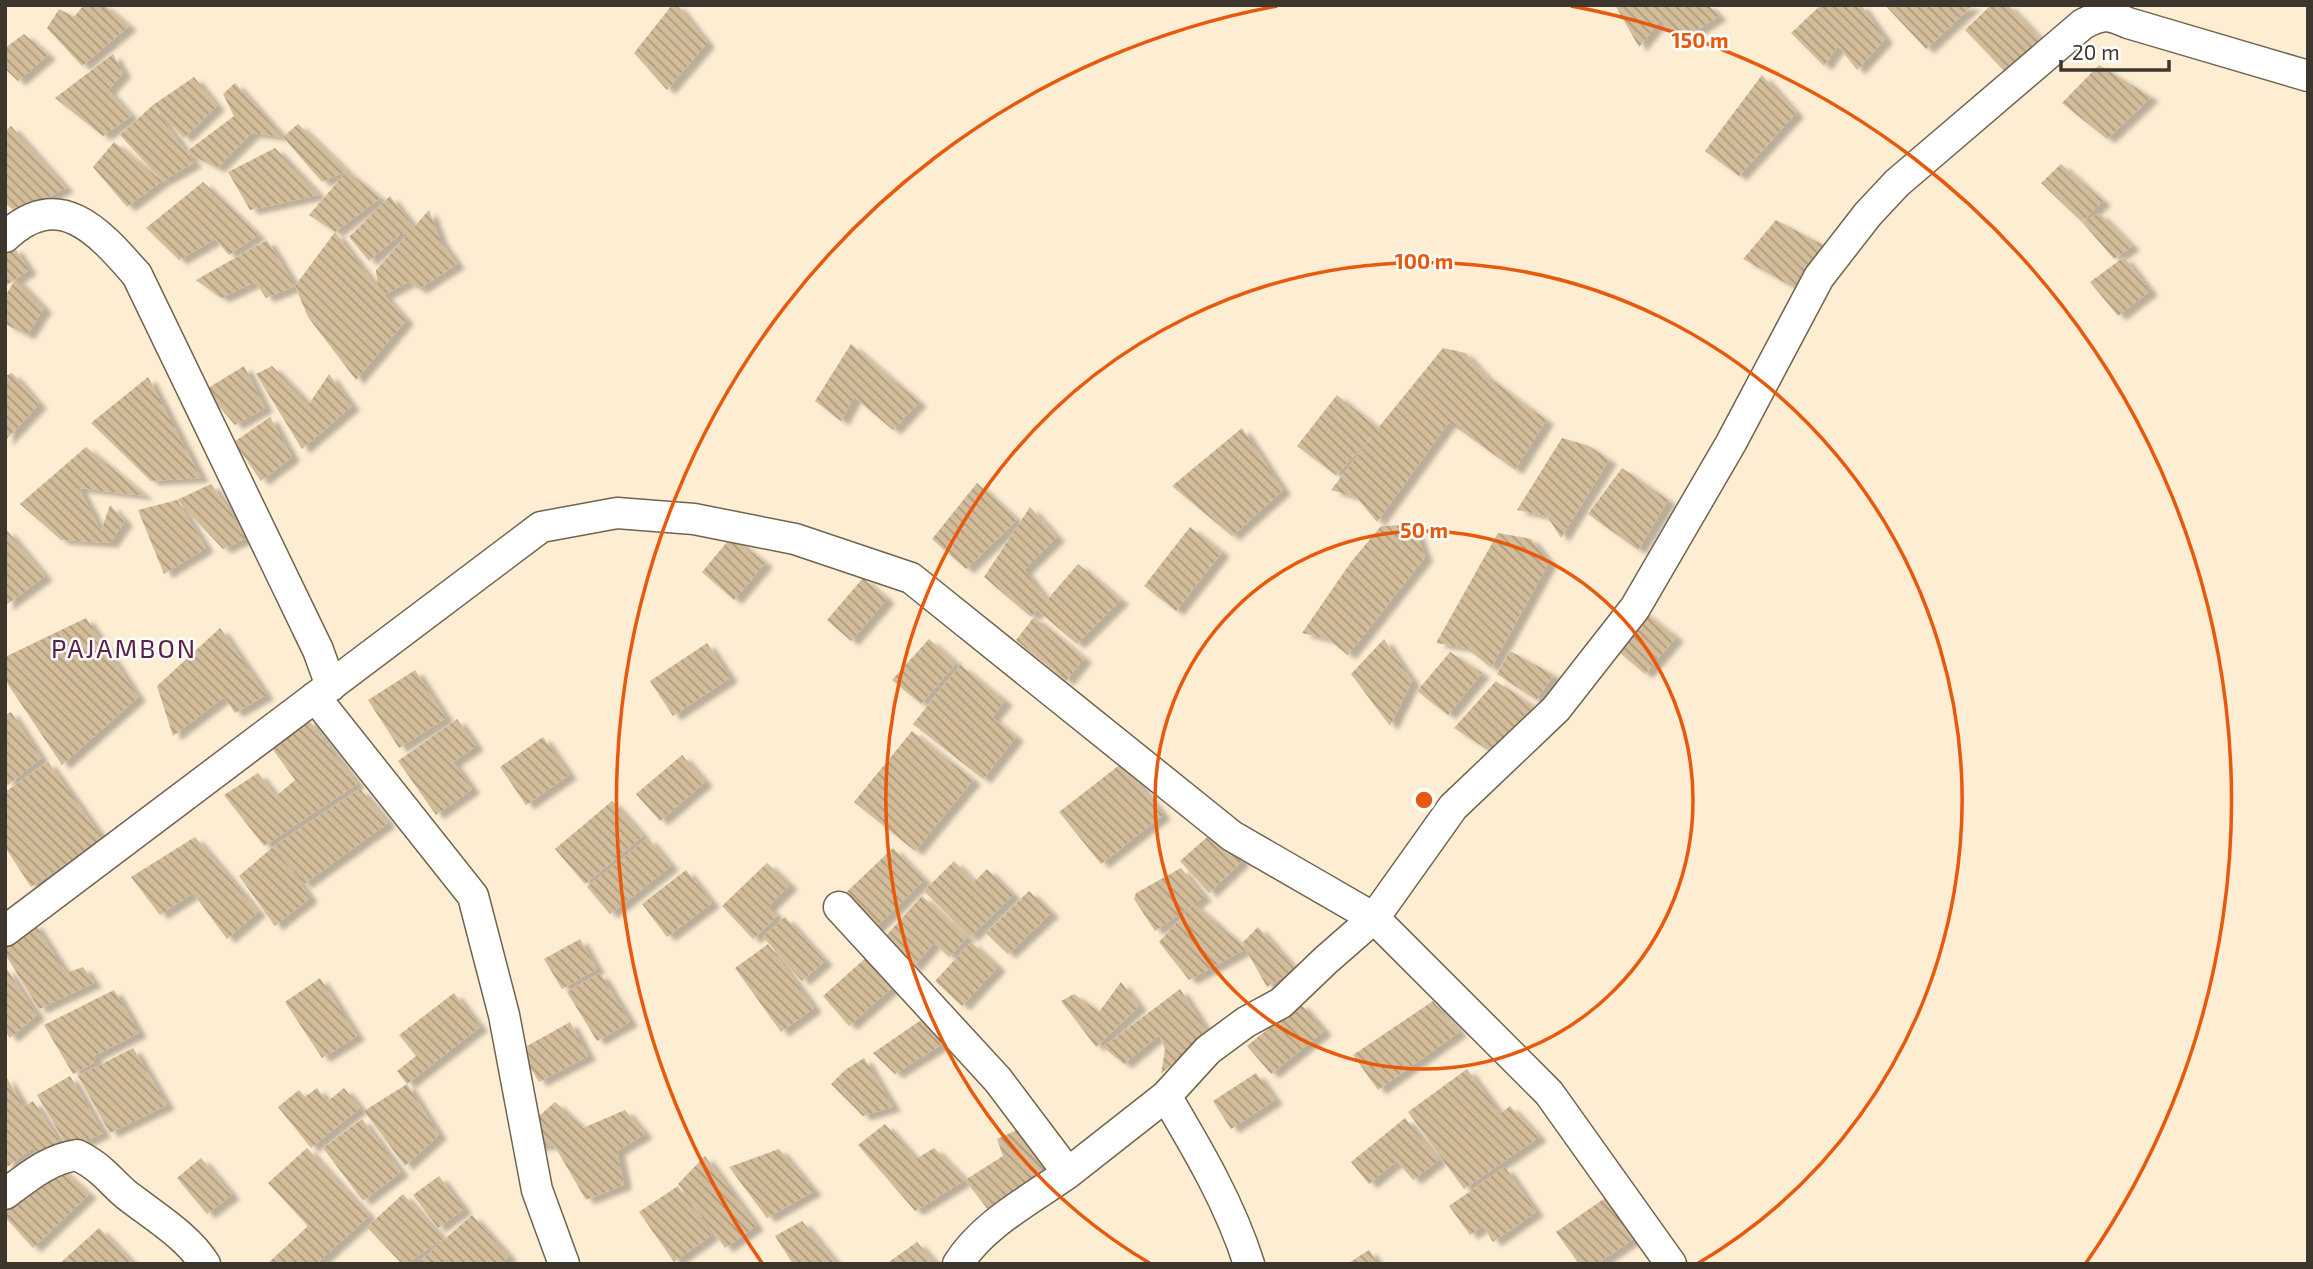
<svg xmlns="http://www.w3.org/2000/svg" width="2313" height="1269" font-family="'Exo 2',sans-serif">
<defs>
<pattern id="building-back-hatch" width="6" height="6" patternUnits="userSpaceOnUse" patternTransform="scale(1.75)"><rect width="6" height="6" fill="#d3bc99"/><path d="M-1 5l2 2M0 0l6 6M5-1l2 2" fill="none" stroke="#ac9a7d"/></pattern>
<filter id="shadow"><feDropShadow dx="8" dy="4.5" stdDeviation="2" flood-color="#0004"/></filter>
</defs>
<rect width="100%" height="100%" fill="#fdedd3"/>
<path fill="url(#building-back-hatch)" filter="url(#shadow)" d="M84,5h20l25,21 -47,40 -35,-38 12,-19 15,8z
M672,5h5l30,38 -40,47 -33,-37z
M1615,5h93l11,11 -42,27 -16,-24 -22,28z
M1821,5h40l24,34 -28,31 -19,-24 -14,20 -33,-33z
M1885,5h88l-47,44z
M1991,5h17l39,41 -35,33 -47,-49z
M24,34l24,21 -30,26 -13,-12v-21z
M113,54l10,19 -15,17 23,26 -28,20 -48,-38z
M2099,65l52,32 -44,42 -45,-36z
M1762,75l34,38 -57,63 -34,-25z
M194,77l23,29 -33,32 -31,-33z
M235,83l48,54 -31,-4 -35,35 -31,-16 48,-36 -11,-22z
M153,105l41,58 -32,18 -42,-46z
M298,124l49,47 -25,11 -39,-45z
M11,126l55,62 -49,25 -12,-10v-72z
M114,142l48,39 -35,26 -34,-40z
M275,148l44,47 -69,15 -22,-38z
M2061,164l42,37 -21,21 17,-9 33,33 -18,13 -32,-37 -41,-39z
M347,171l33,27 -45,34 -26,-17z
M203,182l55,53 -29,20 -14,-16 -36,21 -33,-32z
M390,196l24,31 15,-17 11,30 17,24 -38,25 -11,-7 -24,13 22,25 -50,60 -48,-63 -13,-31 -29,12 -11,-16 -34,16 -25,-18 71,-40 28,46 40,-54 43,57 -2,-19 33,-37 -9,1 -31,27 -20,-24z
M1776,220l49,26 -29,43 -53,-30z
M14,247l15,23 -13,9 28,29 -17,27 -22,-11v-28l11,-17 -11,7v-31z
M2124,257l26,34 -32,25 -28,-34z
M851,344l68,58 -26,28 -39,-33 -13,24 -26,-20z
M1443,348l22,5 19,21 62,46 -31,50 -66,-48 -72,100 -21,-25 -25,-7 44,-57 -39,42 -39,-29 40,-51 41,33z
M244,366l21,42 -30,17 -30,-35z
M272,366l37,38 20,-30 23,32 -50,43 -46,-75z
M12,373l27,31 -34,37v-65z
M148,377l53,101 -50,3 -60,-58z
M270,417l22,40 -31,24 -27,-39z
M1242,428l41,62 -51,46 -60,-50z
M1562,438l27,8 20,14 -48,78 -14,-22 -30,-6z
M86,447l60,49 -67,-8 22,43 9,-26 15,16 -15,22 -49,-3 -41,-36z
M1622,468l46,32 -30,50 -50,-36z
M977,483l40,37 -51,49 -34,-30z
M211,484l37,53 -25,12 -46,-49z
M177,500l29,48 -42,26 -26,-64z
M1030,507l27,30 -33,33 23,30 31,-36 43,36 -44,44 -40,-34 -6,7 -47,-40z
M1413,525l12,32 -77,98 -20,-16 -26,-6 49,-71 30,-36z
M1190,527l32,25 -46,59 -32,-25z
M5,528l40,48 -40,30z
M1498,533l33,6 18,23 -58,106 -24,-20 -31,-5z
M732,536l33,27 -31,37 -32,-28z
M863,578l24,21 -36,42 -24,-21z
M1641,610l35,27 -31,37 -33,-28z
M1034,617l50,41 -18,23 -50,-41z
M86,618l52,79 -76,68 -57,-85v-23z
M220,628l46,67 -31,18 -11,-16 -51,39 -16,-50z
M929,639l27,24 -35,41 -29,-24z
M1384,639l28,42 -22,45 -39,-52z
M707,643l23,35 -57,38 -23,-35z
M1510,651l44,24 -18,25 -39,-26z
M1450,652l32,21 -34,42 -31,-24z
M960,665l45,36 -13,16 24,20 -33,42 -70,-55z
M415,670l31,48 -47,30 -31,-48z
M1496,681l37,25 -39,48 -40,-26z
M11,712l30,46 -33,27 -3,-3v-67z
M308,719l49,65 -93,62 -40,-51 34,-22 18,23 19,-16 -24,-33z
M457,719l19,27 -23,16 19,27 -36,26 -38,-54z
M912,731l61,49 -58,71 -61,-49z
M543,737l26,38 -43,30 -26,-38z
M682,755l23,27 -45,39 -24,-27z
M48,762l55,77 -72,48 -26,-40v-55z
M1122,763l41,52 -62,49 -42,-52z
M360,789l28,34 -84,61 -24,-30 30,44 -35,28 -36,-50 35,-30z
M612,801l31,35 -58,48 -30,-35z
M1214,831l28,30 -33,32 -29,-32z
M195,837l63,75 -31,27 -34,-46 -33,22 -29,-38z
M648,838l23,28 -61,48 -23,-27z
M893,848l31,32 -55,54 -32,-33z
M954,861l20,21 13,-13 26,26 -43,42 -46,-46z
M767,863l23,22 -22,22 9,9 -24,23 -31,-33z
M1181,868l23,29 -49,34 -21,-32 2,-6z
M686,870l26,33 -45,34 -25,-33z
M1029,891l22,22 -43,41 -22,-21z
M922,896l45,41 -18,20 -15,-14 -21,24 -30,-28z
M1194,904l52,45 -57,31 -30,-38z
M785,917l40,44 -23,20 -39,-44z
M34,923l32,50 17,-6 11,16 -55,26 -34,-55v-14z
M1258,927l37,42 -28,18 -25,-44z
M580,939l17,30 -35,20 -18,-30z
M971,942l27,25 -36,39 -27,-25z
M768,944l46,64 -33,24 -46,-64z
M870,954l27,29 -48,43 -26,-30z
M5,966l32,49 -27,23 -5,-7z
M600,973l30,49 -33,19 -30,-49z
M320,978l37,58 -35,22 -37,-56z
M1121,982l18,24 -43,41 -35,-46 13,-7 25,18z
M1180,989l28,44 -47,41 4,-25 -6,-14 -35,29 -21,-17z
M114,990l25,43 -45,23 1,6 -22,12 -29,-49z
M454,993l26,34 -73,57 -10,-13 19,-15 -17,-21z
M1433,1001l26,31 -81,58 -25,-35z
M1300,1003l24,28 -53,43 -24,-28z
M924,1018l23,23 -52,33 -22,-21z
M570,1022l18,34 -49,26 -19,-32z
M133,1048l34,57 -57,28 -32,-57z
M864,1058l29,49 -30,9 -32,-32 14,-14z
M1467,1069l33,45 10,-8 29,31 -75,52 -56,-77z
M1256,1073l19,27 -44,29 -18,-28z
M5,1075l19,32 9,-6 31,47 -23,13 -8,-14 -28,22z
M70,1076l33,57 -34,16 -32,-54z
M407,1084l32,51 -34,31 -41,-55z
M317,1088l10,14 17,-14 16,20 -49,40 -33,-41 21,-17 6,7z
M555,1102l28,26 42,-18 20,24 -28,17 7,34 -38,15 -32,-55 -21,1 -3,-22z
M1405,1118l34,42 -26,20 -16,-19 -28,23 -18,-22z
M362,1119l39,53 -38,29 -40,-53z
M885,1124l31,35 18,-11 31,32 -50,31 -57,-66z
M1019,1129l30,40 -60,42 -24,-31 38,-24 -6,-17z
M307,1148l62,68 -53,48h-49l41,-38 -40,-43z
M779,1149l35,42 -47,27 -38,-51z
M705,1156l51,70 -31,22 -47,-64z
M201,1158l31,37 -25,19 -30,-36z
M57,1165l32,29 -56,54 -28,-31v-11z
M1505,1167l31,45 -43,30 -10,-16 -13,9 -21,-29z
M439,1176l25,33 -26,19 -25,-33z
M678,1186l34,49 -38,27 -35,-50z
M403,1194l40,45 -37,25h-4l-35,-37z
M1605,1198l28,41 -36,25h-18l-23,-32z
M472,1215l37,41 -8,8h-78l-3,-3z
M802,1221l35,43h-44l-18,-28z
M99,1228l34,35 -74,1z
M917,1242l19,22h-50z
M1369,1250l9,14h-31z"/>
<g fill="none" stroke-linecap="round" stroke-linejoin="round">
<defs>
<path id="street" d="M5,237c55,-52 95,-4 132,38l181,375 13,36
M315,697l158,199 31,119 33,175 27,74
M839,907l159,173 70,93 98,-77
M5,931l536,-404 76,-14 77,6 101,20 116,39 321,258 142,82 175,175 122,171
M5,1194c23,-17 44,-35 72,-39 8,4 16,9 23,15 11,9 20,21 32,29 25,19 56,38 73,65
M958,1264c25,-40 72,-64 110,-91
M1249,1264c-19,-60 -51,-114 -83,-168l42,-46 38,-28 35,-19 45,-43 48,-42 79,-111 103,-98 79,-101 96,-165 88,-166 49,-63 29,-31 186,-159c20,-10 24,-10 45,-1l180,53"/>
</defs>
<use href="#street" stroke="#72634d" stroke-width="33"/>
<use href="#street" stroke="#fff" stroke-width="30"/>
</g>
<g fill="none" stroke="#e8590c" stroke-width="3.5">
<circle cx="1424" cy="800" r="269"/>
<path d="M1151 1264A538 538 0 1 1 1697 1264"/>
<path d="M762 1263A808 808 0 0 1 1277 6M1571 6A808 808 0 0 1 2086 1263"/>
</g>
<g text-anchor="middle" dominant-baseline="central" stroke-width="5" stroke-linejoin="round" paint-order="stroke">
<g font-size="26" letter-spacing="2" fill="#5a214b" stroke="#fff">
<text x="124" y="647">PAJAMBON</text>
</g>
</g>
<circle cx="1424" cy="800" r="10" fill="#e8590c" stroke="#fff" stroke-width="3.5"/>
<g font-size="21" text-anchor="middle" font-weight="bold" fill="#e8590c" stroke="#fff" stroke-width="5" stroke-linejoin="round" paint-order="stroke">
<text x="1700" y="48">150 m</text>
<text x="1424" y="269">100 m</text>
<text x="1424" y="538">50 m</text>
</g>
<rect width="2313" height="1269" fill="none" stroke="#3c362c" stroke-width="14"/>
<path d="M2061 60v10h108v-10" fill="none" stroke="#3c362c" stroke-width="3.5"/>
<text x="2072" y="60" font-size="21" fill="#3c362c" stroke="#ffffff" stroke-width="5" paint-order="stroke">20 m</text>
</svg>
